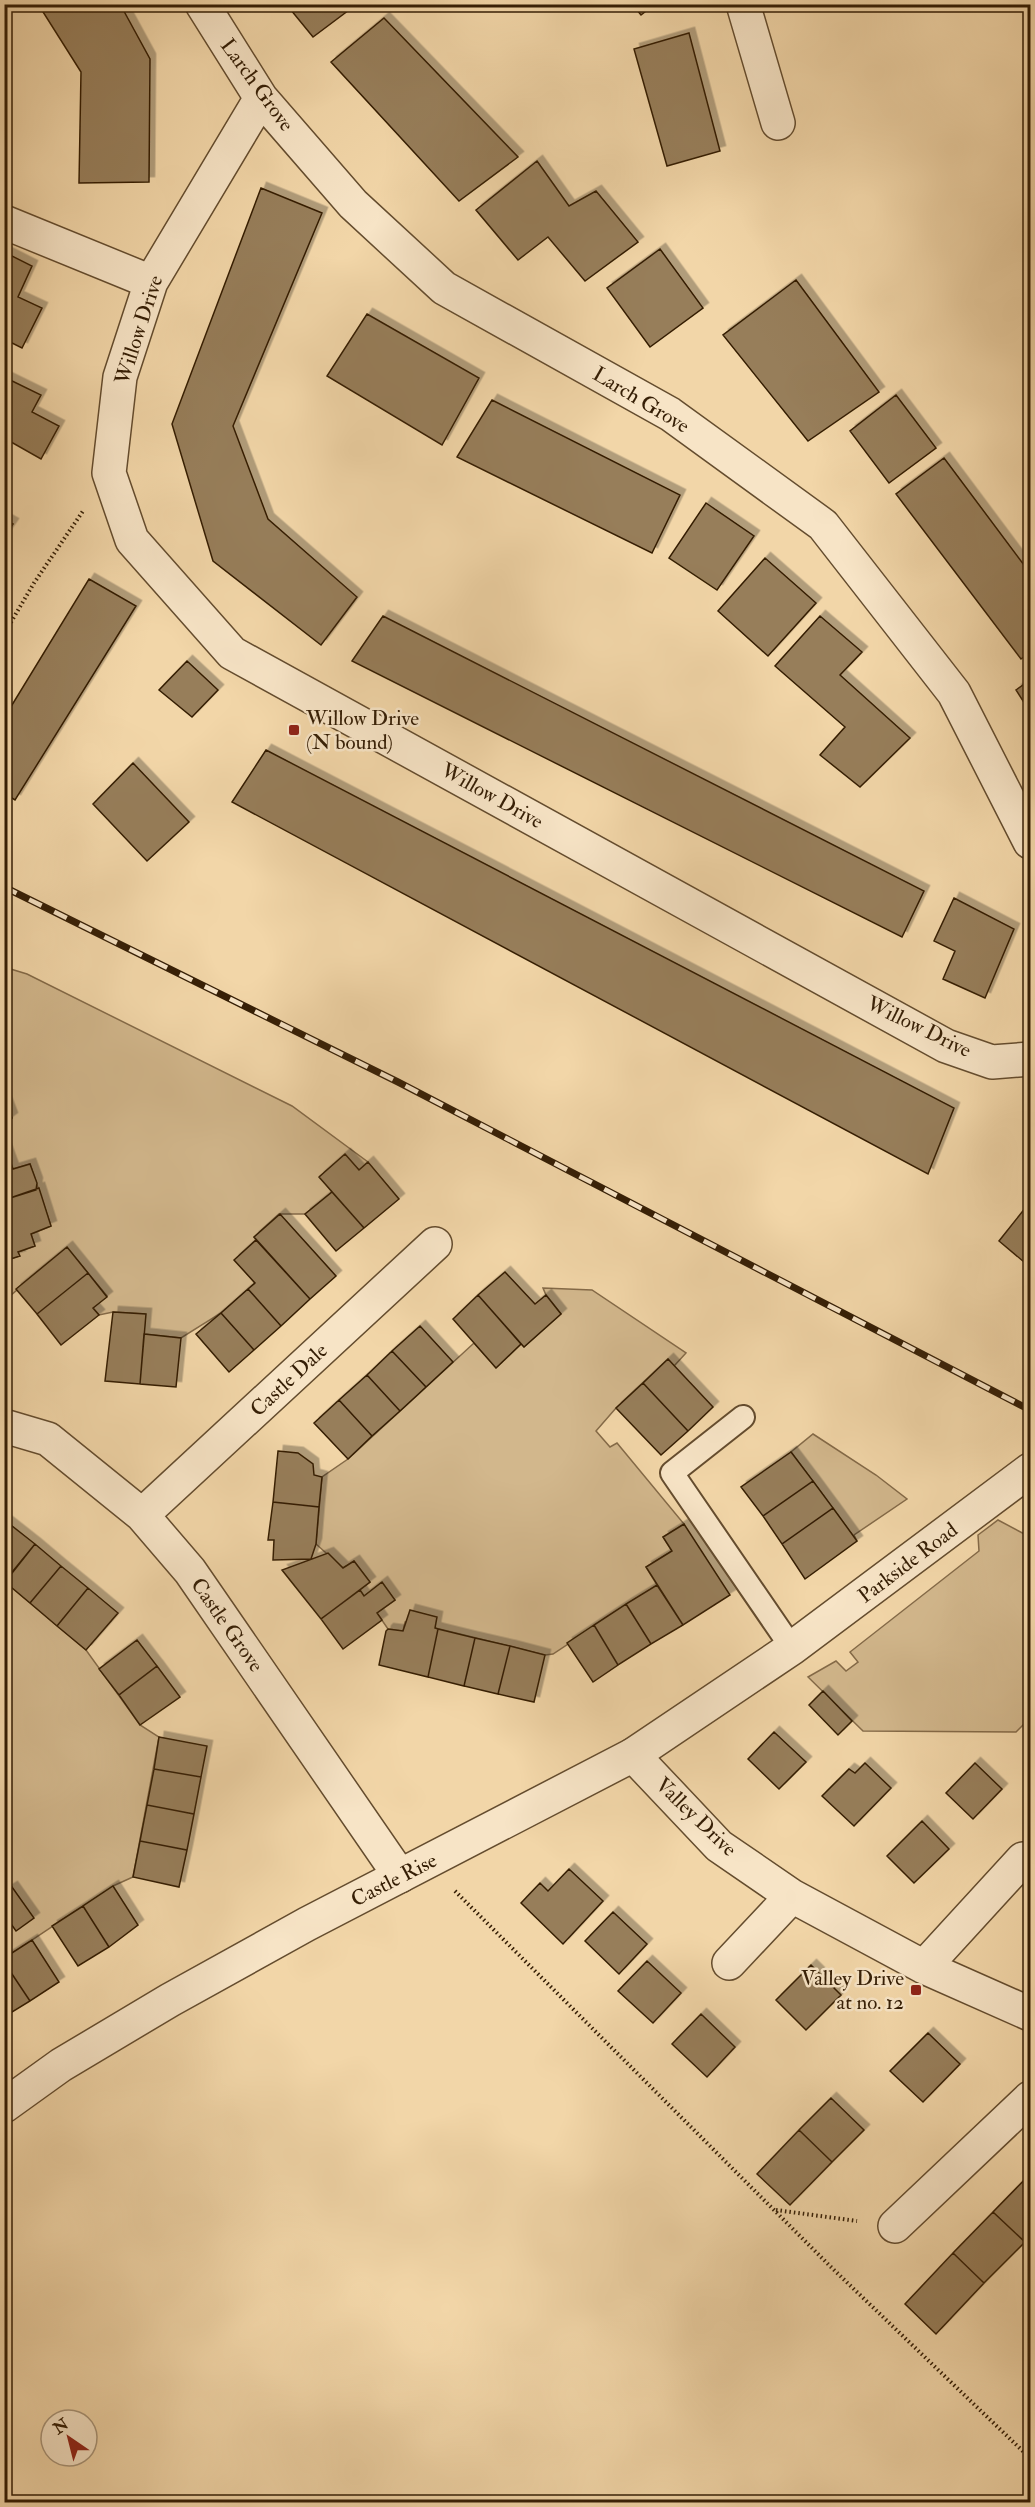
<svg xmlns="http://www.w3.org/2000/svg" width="1035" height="2507" font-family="'IM FELL Double Pica',serif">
<defs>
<filter id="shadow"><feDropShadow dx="5.5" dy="-5.5" stdDeviation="0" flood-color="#0004"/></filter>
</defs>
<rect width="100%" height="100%" fill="#f2d6a8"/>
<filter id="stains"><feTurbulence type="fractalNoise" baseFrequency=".00333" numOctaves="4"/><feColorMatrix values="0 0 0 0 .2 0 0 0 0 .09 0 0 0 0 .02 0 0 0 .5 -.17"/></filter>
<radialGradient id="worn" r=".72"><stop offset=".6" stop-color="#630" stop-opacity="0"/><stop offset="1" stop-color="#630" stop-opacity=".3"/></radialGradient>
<path fill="#d2b78c" stroke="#846a48" stroke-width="1.5" d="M4,967l23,7 265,132 76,56 -9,8 -14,-15 -25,21 12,16 -27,22h-26l-25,23 2,3 -21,20 20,23 -34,30 -40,25 -37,-4 1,-20 -32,-2 -14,3 -6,-7 14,-12 -40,-48 -56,47 -6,-10v-24l14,-5 -1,-4 17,-6 -4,-12 20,-8 -21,-62 -17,5 -8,-25v-20l7,-6 -8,-21z
M543,1288l49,2 94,63 -12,13 -6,-7 -52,49 -20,23 14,16 7,-4 67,81 -21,13 9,14 -26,16 11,18 -104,69 -8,1 -138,-34 -2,1 -2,9 -15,-2 -11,-16 18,-13 -14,-17 -17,13 -4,-6 10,-8 -16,-21 -11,7 -27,-24 6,-67 26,-18 126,-116 22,25 25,-24 3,3 37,-33 -15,-19z
M813,1434l63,41 31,24 -53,36 3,6 -66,-89z
M998,1520l32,17v181l-14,14 -153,-1 -55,-54 28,-16 10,10 12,-9 -8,-10 129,-101 -1,-16z
M5,1582l81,68 54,75 19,12 -26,140 -20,9 -108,72z"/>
<path fill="#977e5a" stroke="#351e05" stroke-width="1.5" filter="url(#shadow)" d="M38,4h82l30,55 -1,123 -70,1 2,-111z
M286,4h71l-44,33z
M632,4h23l-14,11z
M384,18l134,139 -59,44 -128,-139z
M689,33l31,118 -53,15 -33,-117z
M537,161l32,45 27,-15 42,51 -53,39 -37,-44 -30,23 -42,-50z
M261,188l61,25 -89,213 35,93 89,78 -36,48 -108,-84 -41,-137z
M660,249l43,59 -53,39 -43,-59z
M6,253l26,13 -14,31 24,11 -20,40 -18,-9z
M796,280l83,112 -71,49 -85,-106z
M367,314l112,64 -37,67 -115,-69z
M4,377l37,18 -9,17 27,14 -18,33 -37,-21z
M896,395l40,53 -47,35 -39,-52z
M492,400l188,95 -28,58 -195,-96z
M944,458l86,115v79l-9,7 -125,-165z
M706,503l48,33 -37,54 -48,-32z
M4,519l9,5 -9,13z
M765,558l51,45 -48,53 -50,-45z
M89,579l47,27 -121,194 -11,-7v-75z
M383,616l541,275 -22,46 -550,-276z
M820,616l42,36 -22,23 70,63 -50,49 -40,-32 25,-28 -70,-61z
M187,661l31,29 -26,27 -33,-27z
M1030,680v32l-14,-22z
M266,750l688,358 -26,66 -696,-372z
M133,763l56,59 -42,39 -54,-57z
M954,898l60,31 -29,69 -42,-19 12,-28 -21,-10z
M4,1097l8,21 -8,6z
M4,1144l6,17 -6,2z
M345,1154l14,16 9,-8 31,37 -35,29 -45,-51z
M10,1161l3,8 17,-5 7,19 -1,7 -32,10v-37z
M39,1188l12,38 -20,8 4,12 -17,6 2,4 -16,5v-61z
M332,1192l32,36 -28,23 -31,-37z
M1030,1202v65l-31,-26z
M280,1214l56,62 -26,23 -56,-62z
M256,1240l54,59 -29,27 -33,-37 7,-6 -21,-23z
M67,1247l21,26 -51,41 -21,-25z
M505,1272l30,32 11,-9 15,19 -37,33 -46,-52z
M88,1273l19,24 -14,11 6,7 -38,30 -24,-31z
M248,1289l33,37 -27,24 -33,-37z
M478,1295l43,49 -25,24 -43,-49z
M113,1312l33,2 -6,70 -35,-3z
M221,1313l33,37 -25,22 -33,-38z
M420,1326l33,36 -27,25 -34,-36z
M144,1334l37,4 -5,49 -36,-3z
M392,1351l34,36 -26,24 -33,-36z
M668,1359l45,48 -25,24 -45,-48z
M367,1375l33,36 -28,25 -33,-36z
M643,1383l45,48 -27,24 -45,-47z
M339,1400l33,36 -24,23 -34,-36z
M278,1451l20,2 15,11 1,11 8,2 -3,30 -46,-5z
M791,1452l22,29 -50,35 -22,-29z
M813,1481l20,27 -51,36 -19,-28z
M273,1502l46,5 -3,37 -5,15 -38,1 1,-20h-6z
M833,1508l24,33 -52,38 -23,-35z
M7,1522l28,22 -31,38v-57z
M684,1524l46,71 -47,30 -37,-58 26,-16 -9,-14z
M35,1544l26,22 -31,37 -25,-21z
M328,1553l15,15 11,-7 16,21 -49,37 -39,-49z
M61,1566l27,22 -31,38 -27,-23z
M382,1582l13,18 -18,13 5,7 -39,29 -22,-30 39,-29 4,6z
M657,1585l26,40 -32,19 -25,-40z
M88,1588l30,25 -32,37 -29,-24z
M626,1604l25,40 -33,21 -24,-40z
M410,1610l27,7 -2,11 3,1 -10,48 -49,-12 7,-34 2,-2 15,2z
M594,1625l24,40 -25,17 -26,-39z
M438,1629l37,9 -11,48 -36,-9z
M475,1638l35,8 -12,48 -34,-8z
M137,1640l20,26 -38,29 -20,-26z
M510,1646l35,9 -11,47 -36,-8z
M157,1666l23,31 -40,28 -21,-30z
M823,1691l29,30 -14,14 -29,-30z
M774,1732l32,30 -27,27 -31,-30z
M159,1737l48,9 -6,31 -47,-8z
M865,1763l26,25 -37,38 -32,-30 27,-27 6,4z
M975,1763l27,26 -29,30 -27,-26z
M154,1769l47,8 -7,37 -47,-9z
M147,1805l47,9 -7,36 -47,-9z
M922,1821l27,28 -35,34 -27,-27z
M140,1841l47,9 -8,37 -46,-10z
M569,1869l34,32 -40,43 -42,-41 19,-20 8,8z
M113,1886l25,39 -29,22 -26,-41z
M12,1887l22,31 -18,13 -12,-17v-22z
M83,1906l26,41 -31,19 -26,-40z
M613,1912l34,32 -28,30 -34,-33z
M32,1940l27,42 -29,19 -26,-39v-4z
M647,1961l34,32 -28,30 -35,-32z
M4,1962l26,39 -26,16z
M811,1965l30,30 -35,35 -30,-30z
M701,2014l34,33 -28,30 -35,-33z
M928,2033l32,31 -37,38 -33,-31z
M831,2098l33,32 -32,32 -33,-32z
M799,2130l33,32 -42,43 -33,-31z
M1030,2174v61l-5,7 -32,-30z
M993,2212l32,30 -41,41 -31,-30z
M953,2253l31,30 -48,51 -31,-30z"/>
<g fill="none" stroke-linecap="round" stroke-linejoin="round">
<defs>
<path id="service" d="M743,1417l-71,56 120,175"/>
<path id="minor" d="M202,4l59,94 92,106 91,84 226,126 153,111 131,168 76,149
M743,4l35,119
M261,98l-110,184 -31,95 -11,96 23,67 100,113 714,393 46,16 38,-3
M4,222l147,60
M4,1426l44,13 94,76 48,56 210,305
M142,1515l293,-271
M633,1755l86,91 73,50 132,71 106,47
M729,1963l63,-67
M924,1967l99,-108
M895,2226l135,-128"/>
<path id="tertiary" d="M4,2106l57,-41 109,-65 137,-76 326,-169 159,-107 238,-178"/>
</defs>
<use href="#service" stroke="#644c2e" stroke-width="26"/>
<use href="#minor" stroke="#644c2e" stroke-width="36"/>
<use href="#tertiary" stroke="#644c2e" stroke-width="36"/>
<path stroke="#351e05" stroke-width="4" stroke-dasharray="1.5 3" stroke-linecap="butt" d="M4,634l30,-51 49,-72
M455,1891l378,378 197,189
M776,2210l81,11"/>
<use href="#service" stroke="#f7e4c6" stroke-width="22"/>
<use href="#minor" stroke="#f7e4c6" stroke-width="33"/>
<use href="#tertiary" stroke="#f7e4c6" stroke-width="33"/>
<defs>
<path id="rail" d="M4,887l394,195 632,328"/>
</defs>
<use href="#rail" stroke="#351e05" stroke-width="7"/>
<use href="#rail" stroke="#f7e4c6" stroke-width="4.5" stroke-dasharray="14" stroke-linecap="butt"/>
</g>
<g fill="#8f2418" stroke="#f7e4c6" stroke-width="2">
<rect x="288" y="724" width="12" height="12" rx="3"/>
<rect x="910" y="1984" width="12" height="12" rx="3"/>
</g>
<g text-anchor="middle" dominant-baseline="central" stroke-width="5" stroke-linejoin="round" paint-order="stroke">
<g font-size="21" fill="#351e05" stroke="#f7e4c6">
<text transform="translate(257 85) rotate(54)">Larch Grove</text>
<text transform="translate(139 330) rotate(-72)">Willow Drive</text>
<text transform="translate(641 400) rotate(31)">Larch Grove</text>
<text transform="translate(492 796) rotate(29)">Willow Drive</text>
<text transform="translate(919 1027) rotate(26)">Willow Drive</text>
<text transform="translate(289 1380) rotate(-43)">Castle Dale</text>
<text transform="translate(908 1563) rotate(-37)">Parkside Road</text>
<text transform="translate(227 1625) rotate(55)">Castle Grove</text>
<text transform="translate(696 1817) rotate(44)">Valley Drive</text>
<text transform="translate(394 1880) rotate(-27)">Castle Rise</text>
</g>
<g font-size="21" fill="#351e05" stroke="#f7e4c6" text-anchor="start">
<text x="306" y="718">Willow Drive<tspan x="306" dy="24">(N bound)</tspan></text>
<text x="904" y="1978" text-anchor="end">Valley Drive<tspan x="904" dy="24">at no. 12</tspan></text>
</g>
</g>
<rect width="1035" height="2507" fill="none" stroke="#f2d6a8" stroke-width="24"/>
<rect x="6" y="6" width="1023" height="2495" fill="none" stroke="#351e05" stroke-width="3"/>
<rect x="12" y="12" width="1011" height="2483" fill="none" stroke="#351e05" stroke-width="1.5"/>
<g transform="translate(69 2438) rotate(325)"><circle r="28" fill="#f7e4c6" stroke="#a99579" stroke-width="1.5"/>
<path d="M0-4.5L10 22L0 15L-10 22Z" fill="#8f2418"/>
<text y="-9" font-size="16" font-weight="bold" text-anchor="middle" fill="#351e05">N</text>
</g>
<rect width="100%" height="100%" filter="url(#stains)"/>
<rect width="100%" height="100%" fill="url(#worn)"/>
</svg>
